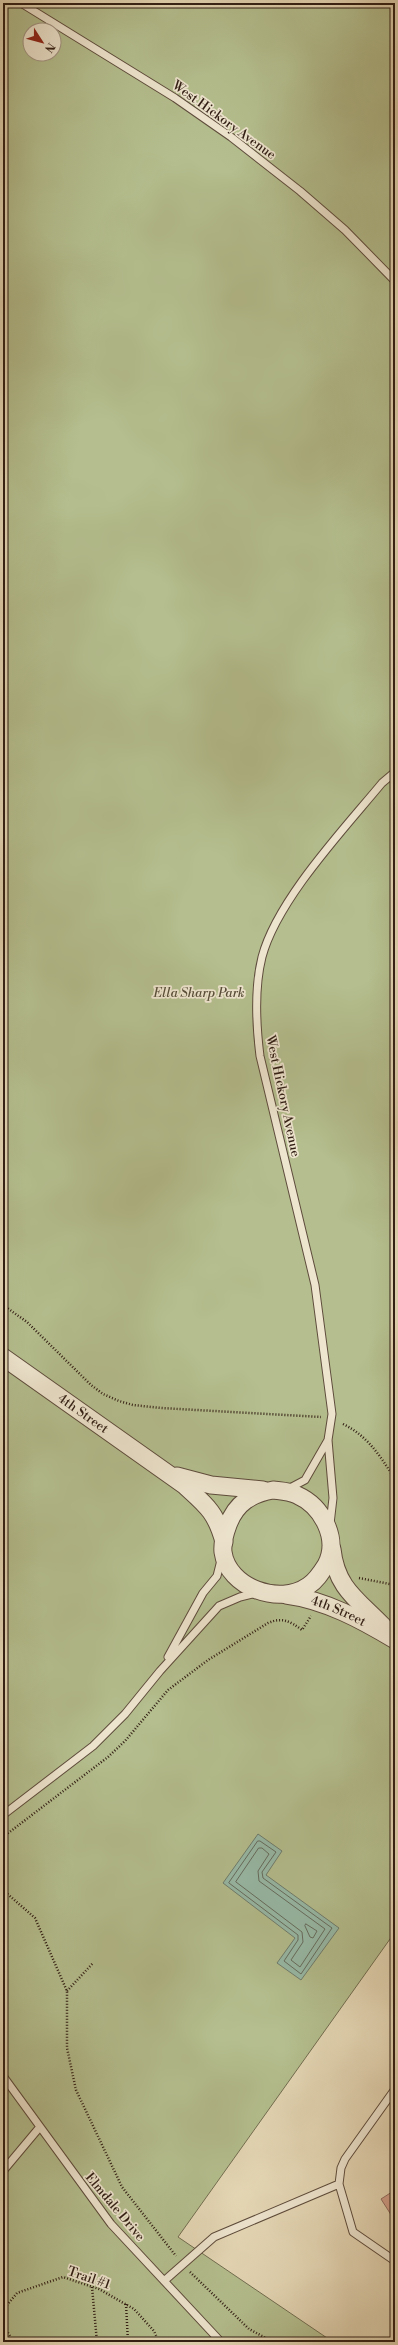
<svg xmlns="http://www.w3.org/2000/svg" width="398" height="2345" font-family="'Libre Bodoni',serif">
<rect width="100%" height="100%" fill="#e5d7b5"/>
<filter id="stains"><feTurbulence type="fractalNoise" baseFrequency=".005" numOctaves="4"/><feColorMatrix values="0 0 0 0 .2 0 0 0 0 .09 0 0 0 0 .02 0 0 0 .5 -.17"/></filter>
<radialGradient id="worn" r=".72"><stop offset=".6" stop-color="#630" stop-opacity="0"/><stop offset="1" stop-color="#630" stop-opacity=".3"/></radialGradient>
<path fill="#b4be8e" stroke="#726e51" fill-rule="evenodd" d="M3,3h392v1929l-217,305 155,105h-330zM30,30h24v24h-24z"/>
<path fill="#97baa8" stroke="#6e7c6d" d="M258,1834l24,17 -16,24 73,53 -38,52 -24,-17 18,-25 -72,-55z"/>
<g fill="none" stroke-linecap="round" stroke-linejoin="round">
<path stroke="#646c5e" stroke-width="1" d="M258,1841h2l16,11 -14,20 1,6 69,50 -31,46 -17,-13 14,-21v-5l-69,-52z
M259,1848h3l7,6 -11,17 1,10 66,48 -25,38 -9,-7 12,-18 -1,-10 -66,-50z
M306,1924l11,7 -4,7 -3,-1 -5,-11z"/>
</g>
<path fill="#d29f8b" stroke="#936f61" d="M395,2096v6l-3,-2z
M395,2154v15l-3,-1z
M395,2190v31l-14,-22z"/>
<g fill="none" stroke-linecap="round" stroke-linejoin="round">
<defs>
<path id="service" d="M21,3l154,95 56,39 69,54 45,39 50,51
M288,1489l17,-9 23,-40
M330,1524l3,-26 -5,-58 4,-26 -17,-129 -55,-229c-4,-32 -6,-67 2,-99 15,-57 82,-128 120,-174l13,-11
M168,1657l35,-64 14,-17 4,-16
M3,1815l90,-69 32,-32 35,-43 59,-65 21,-9 17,-4
M3,2076l108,148 110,118
M395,2089l-50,70 -4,9 -2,16 14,48 42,29
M3,2171l36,-43
M164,2281l50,-44 125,-53"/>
<g id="tertiary">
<path id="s1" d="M3,1357l181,128c22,20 32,27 40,57"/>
<path d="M177,1476l34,9 52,5"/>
<path d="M273,1490c8,1 16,1 24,5 25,11 43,44 29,70 -5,8 -10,16 -18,21 -28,20 -80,2 -85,-34 -1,-10 2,-19 5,-27 8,-22 23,-31 45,-35z"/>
<path d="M332,1549c4,39 26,51 51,77"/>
<path id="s2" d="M286,1595c39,5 76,25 109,45"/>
</g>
</defs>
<use href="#service" stroke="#5e4c3c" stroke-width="9"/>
<use href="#tertiary" stroke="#5e4c3c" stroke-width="19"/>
<path stroke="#311e14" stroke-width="2.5" stroke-dasharray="1 2" stroke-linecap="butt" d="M3,1305l24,17 64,63 12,9 16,7 14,4 28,3 160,9
M343,1424c25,12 37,32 52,55
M359,1578l36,7
M3,1837l105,-80 17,-16 43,-51 40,-30 60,-37c14,-6 22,-2 34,7l9,-14
M3,1890l32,28 32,73v57l9,42 46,97 54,69
M67,1991l26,-28
M190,2272l59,57 24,13
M92,2287l5,55
M126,2304l2,38
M3,2310l14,-17 46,-16 36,12 35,20 20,22 5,11
M3,2325l11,17"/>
<use href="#service" stroke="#eee5cf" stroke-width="7"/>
<use href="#tertiary" stroke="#eee5cf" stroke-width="17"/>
</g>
<g text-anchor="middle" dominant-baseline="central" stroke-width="3.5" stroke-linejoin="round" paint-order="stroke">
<g font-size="13" fill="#311e14" stroke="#eee5cf">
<text transform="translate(224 120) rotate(36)">West Hickory Avenue</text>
<text transform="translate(283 1096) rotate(78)">West Hickory Avenue</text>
<text stroke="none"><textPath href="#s1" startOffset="98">4th Street</textPath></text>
<text stroke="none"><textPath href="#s2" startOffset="55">4th Street</textPath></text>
<text transform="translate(115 2207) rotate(50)">Elmdale Drive</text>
<text transform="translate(89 2278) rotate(19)">Trail #1</text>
</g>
<g font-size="13" font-style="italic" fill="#584e39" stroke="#eee5cf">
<text x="199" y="993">Ella Sharp Park</text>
</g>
</g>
<rect width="398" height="2345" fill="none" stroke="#e5d7b5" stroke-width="16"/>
<rect x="4" y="4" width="390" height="2337" fill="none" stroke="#311e14" stroke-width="2"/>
<rect x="8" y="8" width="382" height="2329" fill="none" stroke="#311e14"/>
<g transform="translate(42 42) rotate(126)"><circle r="19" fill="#eee5cf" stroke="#a29584"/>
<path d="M0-3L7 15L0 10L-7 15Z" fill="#8f2418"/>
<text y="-6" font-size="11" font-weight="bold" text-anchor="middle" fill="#311e14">N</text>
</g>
<rect width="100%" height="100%" filter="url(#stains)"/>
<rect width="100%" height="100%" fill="url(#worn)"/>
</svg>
